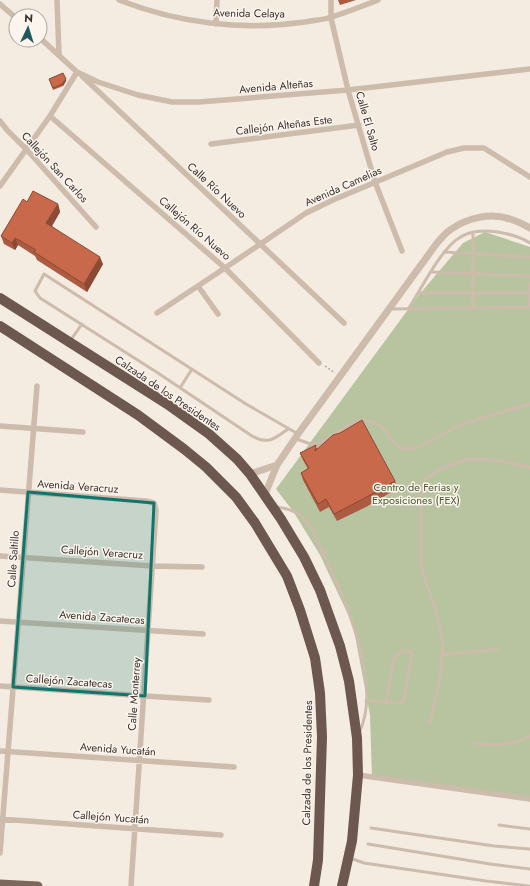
<svg xmlns="http://www.w3.org/2000/svg" width="530" height="886" font-family="Jost,sans-serif">
<rect width="100%" height="100%" fill="#f4ebe1"/>
<path fill="#b8c4a0" d="M485,232l45,15v552l-158,-21 -2,-63 -17,-90 -33,-70 -27,-44 -17,-22 142,-193 45,-53z"/>
<g fill="none" stroke-linecap="round" stroke-linejoin="round">
<path stroke="#b9a596" stroke-width="1.5" stroke-dasharray="2 2" stroke-linecap="butt" d="M325,366l10,7"/>
<path stroke="#cdbbac" stroke-width="3" d="M473,232v75
M444,252l86,5
M432,272l98,4
M419,293h111
M529,307l1,-24
M409,308c12,-19 32,-59 50,-70 11,-8 26,-8 39,-6 11,2 23,5 32,11
M390,309l140,-2
M70,341l12,-17
M180,388l12,-19
M288,429c-14,10 -19,16 -36,7l-94,-63 -118,-75 -5,-7 9,-17 202,130 52,30
M296,439l15,5h6c14,-5 32,-23 46,-23 31,-1 22,35 53,27l49,-25 65,-19
M277,507c8,1 16,3 23,8 11,8 17,26 23,38 22,45 60,132 36,180
M442,655l56,-6
M366,701l34,2 3,-1 9,-47 -2,-4h-7l-7,5 -3,5 -7,41
M430,724l10,-46 3,-35 -8,-36 -5,-13 -9,-27v-74l4,-14 15,-10 27,-10h22l41,8
M472,743c21,2 38,4 58,-7
M499,825l31,4
M371,828l123,18 36,3
M368,844l122,20 40,5
M350,858l14,5 122,18 43,5"/>
<path stroke="#cdbbac" stroke-width="5.5" d="M57,0l2,55
M119,0c58,23 123,31 186,22 9,-2 18,-2 27,-5 15,-5 31,-11 46,-17
M331,0v18l17,72 27,92 27,69
M0,4l16,14
M216,24l1,-24
M40,38l37,34 21,10 40,13 34,7h27l149,-12 182,-21
M82,76l262,247
M50,116l175,152 94,95
M0,121l7,9 20,20 69,77
M211,144l148,-19
M0,186l50,-70 27,-44
M198,286l20,28
M157,313l68,-45 81,-55 27,-13 114,-48 17,-4h20l46,29
M0,426l83,6
M0,490l146,11 8,2 2,7 -25,376
M0,556l153,10 49,1
M0,621l203,13
M0,686l145,10 64,4
M0,751l234,16
M358,775l172,24
M0,819l221,16
M0,853l37,-467"/>
<path stroke="#cdbbac" stroke-width="7" d="M250,474l27,-9
M265,494l12,-29 21,-31 139,-191c4,-4 8,-10 13,-13 18,-13 42,-18 63,-10 6,2 12,5 17,8"/>
<path stroke="#7d675c" stroke-width="9" d="M0,884l38,2"/>
<path stroke="#6c584f" stroke-width="10" d="M0,298l167,106 42,30 28,25 13,15 31,45 23,38 16,33 20,56 9,35 8,57 1,37 -6,66 -10,45
M0,326l138,89 46,34 22,18 30,30 19,26 32,53 13,34 15,48 5,35 2,44 -4,123 -4,26"/>
</g>
<path fill="#ac5a40" d="M338,0h18l-16,5z
M49,79l17,2 -3,5 -10,4z
M58,204l2,8 -8,14 51,38 -16,28 -50,-32 -2,-4 -17,-11 -3,5 -11,-6 -3,-8z
M317,448l78,33 3,7 -32,19 -29,14 -8,-14 -9,5 -17,-32 -2,-7 7,-4 -5,-9 -3,-7z"/>
<path fill="#8c4a34" d="M66,79v2l-3,5 -1,-2z
M58,204l2,8 -11,19 -3,-8z
M15,238l3,7 -3,5 -3,-7z
M100,257l3,7 -16,28 -3,-8z"/>
<path fill="#c8694b" stroke="#8c4a34" d="M63,73l3,6 -4,5 -9,4 -4,-9z
M33,191l25,13 -12,19 54,34 -16,27 -50,-32 2,-2 -21,-12 -3,5 -11,-7 22,-37 4,3z
M362,420l33,61 -32,18 -29,15 -8,-15 -8,5 -17,-31 8,-5 -9,-15 16,-8 -1,6 18,-16 7,-2z"/>
<path fill="#0f766e" fill-opacity="0.2" stroke="#0f766e" stroke-width="3" stroke-linejoin="round" d="M28,492l126,11 -9,193 -132,-9z"/>
<g text-anchor="middle" dominant-baseline="central" stroke-width="3" stroke-linejoin="round" paint-order="stroke">
<g font-size="11" fill="#3b302b" stroke="#fbf5ee">
<text transform="translate(249 13) rotate(1)">Avenida Celaya</text>
<text transform="translate(276 86) rotate(-5)">Avenida Alteñas</text>
<text transform="translate(368 121) rotate(74)">Calle El Salto</text>
<text transform="translate(284 125) rotate(-7)">Callejón Alteñas Este</text>
<text transform="translate(55 167) rotate(47)">Callejón San Carlos</text>
<text transform="translate(343 186) rotate(-24)">Avenida Camelias</text>
<text transform="translate(217 190) rotate(43)">Calle Río Nuevo</text>
<text transform="translate(195 228) rotate(41)">Callejón Río Nuevo</text>
<text transform="translate(168 393) rotate(34)">Calzada de los Presidentes</text>
<text transform="translate(78 486) rotate(4)">Avenida Veracruz</text>
<text transform="translate(102 552) rotate(4)">Callejón Veracruz</text>
<text transform="translate(13 559) rotate(-86)">Calle Saltillo</text>
<text transform="translate(102 617) rotate(4)">Avenida Zacatecas</text>
<text transform="translate(69 681) rotate(4)">Callejón Zacatecas</text>
<text transform="translate(134 694) rotate(-86)">Calle Monterrey</text>
<text transform="translate(118 749) rotate(4)">Avenida Yucatán</text>
<text transform="translate(307 763) rotate(-89)">Calzada de los Presidentes</text>
<text transform="translate(111 817) rotate(4)">Callejón Yucatán</text>
</g>
<g font-size="11" fill="#4a5a2e" stroke="#fbf5ee">
<text x="416" y="487">Centro de Ferias y<tspan x="416" dy="13">Exposiciones (FEX)</tspan></text>
</g>
</g>
<g transform="translate(28 28) rotate(4)"><circle r="19" fill="#fbf5ee" stroke="#aea6a0"/>
<path d="M0-3L7 15L0 10L-7 15Z" fill="#1f5a5e"/>
<text y="-6" font-size="11" font-weight="bold" text-anchor="middle" fill="#3b302b">N</text>
</g>
</svg>
